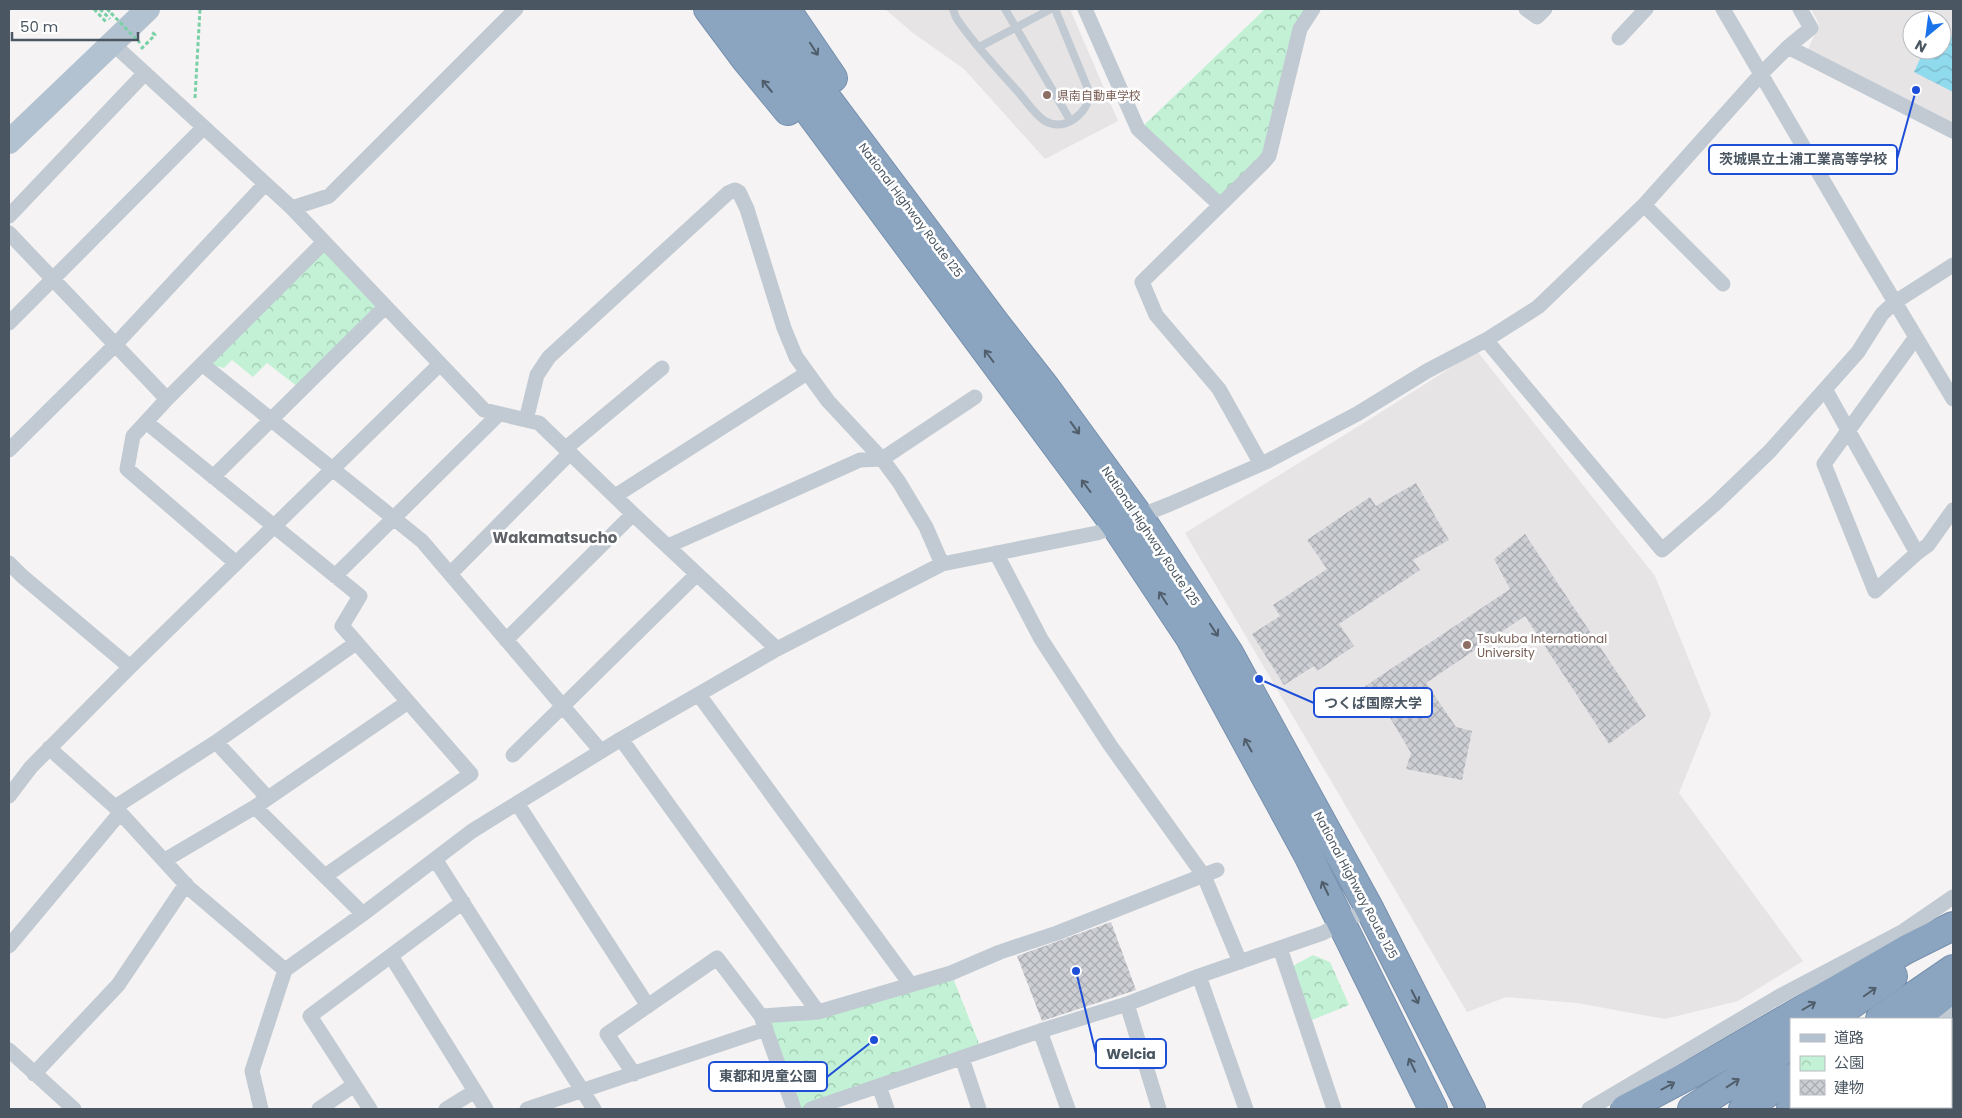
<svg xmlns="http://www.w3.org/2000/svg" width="1962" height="1118" font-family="Poppins,'Noto Sans JP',sans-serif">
<defs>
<pattern id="park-crowns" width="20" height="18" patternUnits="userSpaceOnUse" patternTransform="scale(1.25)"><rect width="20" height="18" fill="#c3f1d5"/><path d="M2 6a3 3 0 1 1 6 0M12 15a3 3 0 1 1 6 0" fill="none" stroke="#a0c6b0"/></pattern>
<pattern id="water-waves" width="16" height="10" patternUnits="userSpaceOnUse" patternTransform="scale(1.25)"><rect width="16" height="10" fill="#90daee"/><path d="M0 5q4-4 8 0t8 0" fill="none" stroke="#78b4c4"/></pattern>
<pattern id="building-cross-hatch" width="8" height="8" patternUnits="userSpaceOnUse" patternTransform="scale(1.25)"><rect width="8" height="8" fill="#cdcfd5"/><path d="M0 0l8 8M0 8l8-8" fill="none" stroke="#a8abb0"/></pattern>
</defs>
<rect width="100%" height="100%" fill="#f5f3f3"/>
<path fill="#e6e4e5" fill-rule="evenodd" d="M885,9h185l48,112 -73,38 -81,-90 -51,-36z
M1811,9h142v118l-147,-73 13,-30zM1912,20h30v30h-30z
M1477,351l178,225 56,138 -32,79 124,168 -65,40 -73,18 -88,-16 -71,-6 -39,15 -282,-479 182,-112z"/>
<path fill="url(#park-crowns)" d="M1265,9h42l-44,145 -44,46 -76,-74z
M323,247l56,60 -81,80 -31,-24 -14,14 -21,-17 -8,8 -16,-4z
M1313,955l17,7 19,43 -37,15 -19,-54z
M951,973l31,78 -171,58h-17l-33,-93 57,-4z"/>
<path fill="url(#water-waves)" d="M1942,31l11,6v55l-39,-20 10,-22h18z"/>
<path fill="url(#building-cross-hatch)" d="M1416,483l33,57 -36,20 7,10 -81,54 15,22 -37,25 -3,-5 -30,19 -32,-51 28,-18 -7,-11 54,-36 -20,-29 63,-43 6,9z
M1525,534l121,182 -37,28 -84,-128 -99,67 30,44 16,4 -10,49 -56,-11 5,-16 -25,-42 -11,6 -17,-26 152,-102 -16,-30z
M1111,922l25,68 -94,31 -25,-65z"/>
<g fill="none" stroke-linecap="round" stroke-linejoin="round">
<defs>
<path id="highway" d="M708,9l38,51 42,51
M733,9l382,516 75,113 117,215 126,256
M760,9l236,315 50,64 93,128 90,137 140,255 102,201
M786,9l47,69
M1830,1019l63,-43
M1880,1019l73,-50
M1914,1019l34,-27
M1625,1109l68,-36 214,-124 46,-23
M1692,1109l99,-64
M1743,1109l48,-31
M1791,1109l4,-2"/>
</defs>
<use href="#highway" stroke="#7690ad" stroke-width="30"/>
<path stroke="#7ad0a6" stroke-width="3" stroke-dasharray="4 2.5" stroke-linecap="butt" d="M94,9l12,13
M100,9l10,10
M107,9l4,4
M141,49l14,-14 -3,-3
M195,98l5,-89"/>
<path stroke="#c1cad2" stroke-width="8" d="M953,9c1,3 2,7 4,10 18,27 41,50 62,74 8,9 16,22 26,28 20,11 42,-7 45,-27l-35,-85
M1005,9l65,111
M979,47l72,-38"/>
<path stroke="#c1cad2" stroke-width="15" d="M1085,9l53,120 82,76
M1526,9l11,8 8,-8
M1723,9l136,233 94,157
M1800,9l11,19 -23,19 165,84
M1619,38l27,-29
M112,43l180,165 192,202 55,13 94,91 144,135
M1644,205l79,79
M292,208l37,-12 187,-187
M9,216l136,-143
M9,233l158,166
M9,323l195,-196
M1916,337l-92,127 51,127 42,-38
M1486,340l52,-33 106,-102 118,-132 26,-26
M202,364l220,177 179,210
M1825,389l92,164 11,-8 25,-35
M526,420l11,-45 12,-18 179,-164 7,-3 4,2 8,17 37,119 12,29 32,44 54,58 17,23 27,45 16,37
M146,422l214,174 -18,30 129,148 -146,102
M566,448l96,-80
M9,450l106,-105 150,-161
M1261,464l-42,-75 -63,-74 -14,-33 122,-120 5,-6 31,-127 13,-20
M213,477l172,-170
M615,496l192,-123
M668,546l192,-86 22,-1 93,-62
M996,553l45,86 69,106 94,131 36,86
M9,563l13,13 108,91
M236,563l-109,-94 6,-33 34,-37 157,-157
M450,574l120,-121
M335,576l164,-162
M506,640l127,-126
M699,695l212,290
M621,739l197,273
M216,742l52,56
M49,748l66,59 74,81 96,82
M513,755l184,-181
M9,796l22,-29 99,-100 310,-303
M517,803l131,203
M115,807l101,-65 140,-99
M255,807l108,107
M435,859l159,250
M165,860l90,-53 153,-105
M9,946l111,-133
M1280,948l54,161
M391,956l84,135
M1199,976l47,133
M1127,1004l32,105
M1944,1019l9,-7
M1040,1031l28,78
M9,1050l65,59
M962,1058l17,51
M34,1074l84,-89 68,-101
M634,1074l-27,-40 110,-76 44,58
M879,1086l8,23
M1915,1107l2,2
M261,1109l-9,-38 33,-101 78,-56 109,-83 149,-92 156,-90 165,-85 155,-31 73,-29 96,-42 91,-48 70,-43 59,-31 176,210 53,-46 55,-53 88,-99 24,-38 13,-12 58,-37
M319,1109l35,-24
M370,1109l-60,-93 153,-114
M446,1109l29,-18 11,18
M527,1109l239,-80
M794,1109l-33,-93 57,-4 133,-39 49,-21 57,-19 160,-63
M811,1109l229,-78 87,-27 72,-28 124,-43 46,-25
M1589,1109l191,-113 122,-64 51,-35
M1827,1109l4,-2"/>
<path stroke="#b3c2d1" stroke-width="24" d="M9,142l139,-133"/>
<use href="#highway" stroke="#8ba5c1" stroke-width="28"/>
<path stroke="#7ad0a6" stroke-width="3" stroke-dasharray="4 2.5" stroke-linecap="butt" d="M111,13l29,30"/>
</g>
<defs><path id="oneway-shaft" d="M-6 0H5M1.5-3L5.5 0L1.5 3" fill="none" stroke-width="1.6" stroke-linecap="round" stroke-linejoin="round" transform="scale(1.25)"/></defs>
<g stroke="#505e6b">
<use href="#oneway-shaft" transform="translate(814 49) rotate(57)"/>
<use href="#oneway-shaft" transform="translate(767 86) rotate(-130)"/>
<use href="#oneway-shaft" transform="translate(989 356) rotate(-127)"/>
<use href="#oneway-shaft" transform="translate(1075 428) rotate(54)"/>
<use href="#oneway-shaft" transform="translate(1086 486) rotate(-127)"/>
<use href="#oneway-shaft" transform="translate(1163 598) rotate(-123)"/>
<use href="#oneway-shaft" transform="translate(1214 630) rotate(57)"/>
<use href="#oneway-shaft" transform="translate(1248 745) rotate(-119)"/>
<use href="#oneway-shaft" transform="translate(1325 888) rotate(-116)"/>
<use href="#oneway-shaft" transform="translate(1870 992) rotate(-35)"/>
<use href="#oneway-shaft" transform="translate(1415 997) rotate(63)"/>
<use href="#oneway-shaft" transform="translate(1809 1006) rotate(-30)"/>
<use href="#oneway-shaft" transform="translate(1412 1065) rotate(-116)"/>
<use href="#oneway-shaft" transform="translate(1733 1083) rotate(-33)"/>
<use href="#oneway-shaft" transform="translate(1668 1086) rotate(-28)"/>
</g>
<g fill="#8d6e63" stroke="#fff" stroke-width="2">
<circle cx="1047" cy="95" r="5"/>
<circle cx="1467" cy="645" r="5"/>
</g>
<g text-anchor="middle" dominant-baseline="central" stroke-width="5" stroke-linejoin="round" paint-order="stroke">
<g font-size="12" fill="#785e54" stroke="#fff" text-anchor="start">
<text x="1057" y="95">県南自動車学校</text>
<text x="1477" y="638">Tsukuba International<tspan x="1477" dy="14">University</tspan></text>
</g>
<g font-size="12" fill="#4a5661" stroke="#fff">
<text transform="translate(911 210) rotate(53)">National Highway Route 125</text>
<text transform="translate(1151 536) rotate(56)">National Highway Route 125</text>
<text transform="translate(1356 885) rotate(62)">National Highway Route 125</text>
</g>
<g font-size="15" font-weight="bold" fill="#5f6368" stroke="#fff">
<text x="555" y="537">Wakamatsucho</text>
</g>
</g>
<path fill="none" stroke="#1d4ed8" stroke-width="2" d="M1916 90L1897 159M1259 679L1314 703M1076 971L1096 1054M874 1040L827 1077"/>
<g fill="#1d4ed8" stroke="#fff" stroke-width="2">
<circle cx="1916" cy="90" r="5"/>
<circle cx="1259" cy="679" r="5"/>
<circle cx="1076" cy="971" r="5"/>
<circle cx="874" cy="1040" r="5"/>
</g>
<g fill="#fff" stroke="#1d4ed8" stroke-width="2">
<rect x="1709" y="145" width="188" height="29" rx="5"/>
<rect x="1314" y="688" width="118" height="29" rx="5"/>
<rect x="1096" y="1039" width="70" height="29" rx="5"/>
<rect x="709" y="1062" width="118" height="29" rx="5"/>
</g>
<g font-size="14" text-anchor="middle" font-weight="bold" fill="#4a5661">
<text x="1803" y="164">茨城県立土浦工業高等学校</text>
<text x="1373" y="708">つくば国際大学</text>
<text x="1131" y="1059">Welcia</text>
<text x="768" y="1081">東都和児童公園</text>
</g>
<rect width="1962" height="1118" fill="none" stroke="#4a5661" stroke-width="20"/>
<rect x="1790" y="1018" width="162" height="90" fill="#ffffff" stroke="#b7bbc0"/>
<rect x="1800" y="1034" width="25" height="8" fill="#b3c2d1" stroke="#b7bbc0"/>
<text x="1834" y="1043" font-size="15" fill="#4a5661">道路</text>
<rect x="1800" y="1056" width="25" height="15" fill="url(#park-crowns)" stroke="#b7bbc0"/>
<text x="1834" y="1068" font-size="15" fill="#4a5661">公園</text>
<rect x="1800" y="1080" width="25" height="15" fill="url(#building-cross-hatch)" stroke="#b7bbc0"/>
<text x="1834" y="1093" font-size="15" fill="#4a5661">建物</text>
<g transform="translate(1927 35) rotate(209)"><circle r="24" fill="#ffffff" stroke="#b7bbc0"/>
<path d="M0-4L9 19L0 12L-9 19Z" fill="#1a73e8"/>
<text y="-8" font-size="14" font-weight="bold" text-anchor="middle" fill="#4a5661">N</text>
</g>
<path d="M12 32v8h126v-8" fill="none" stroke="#4a5661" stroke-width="2.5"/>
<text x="20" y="32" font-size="15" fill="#4a5661" stroke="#ffffff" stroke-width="4" paint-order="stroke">50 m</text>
</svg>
